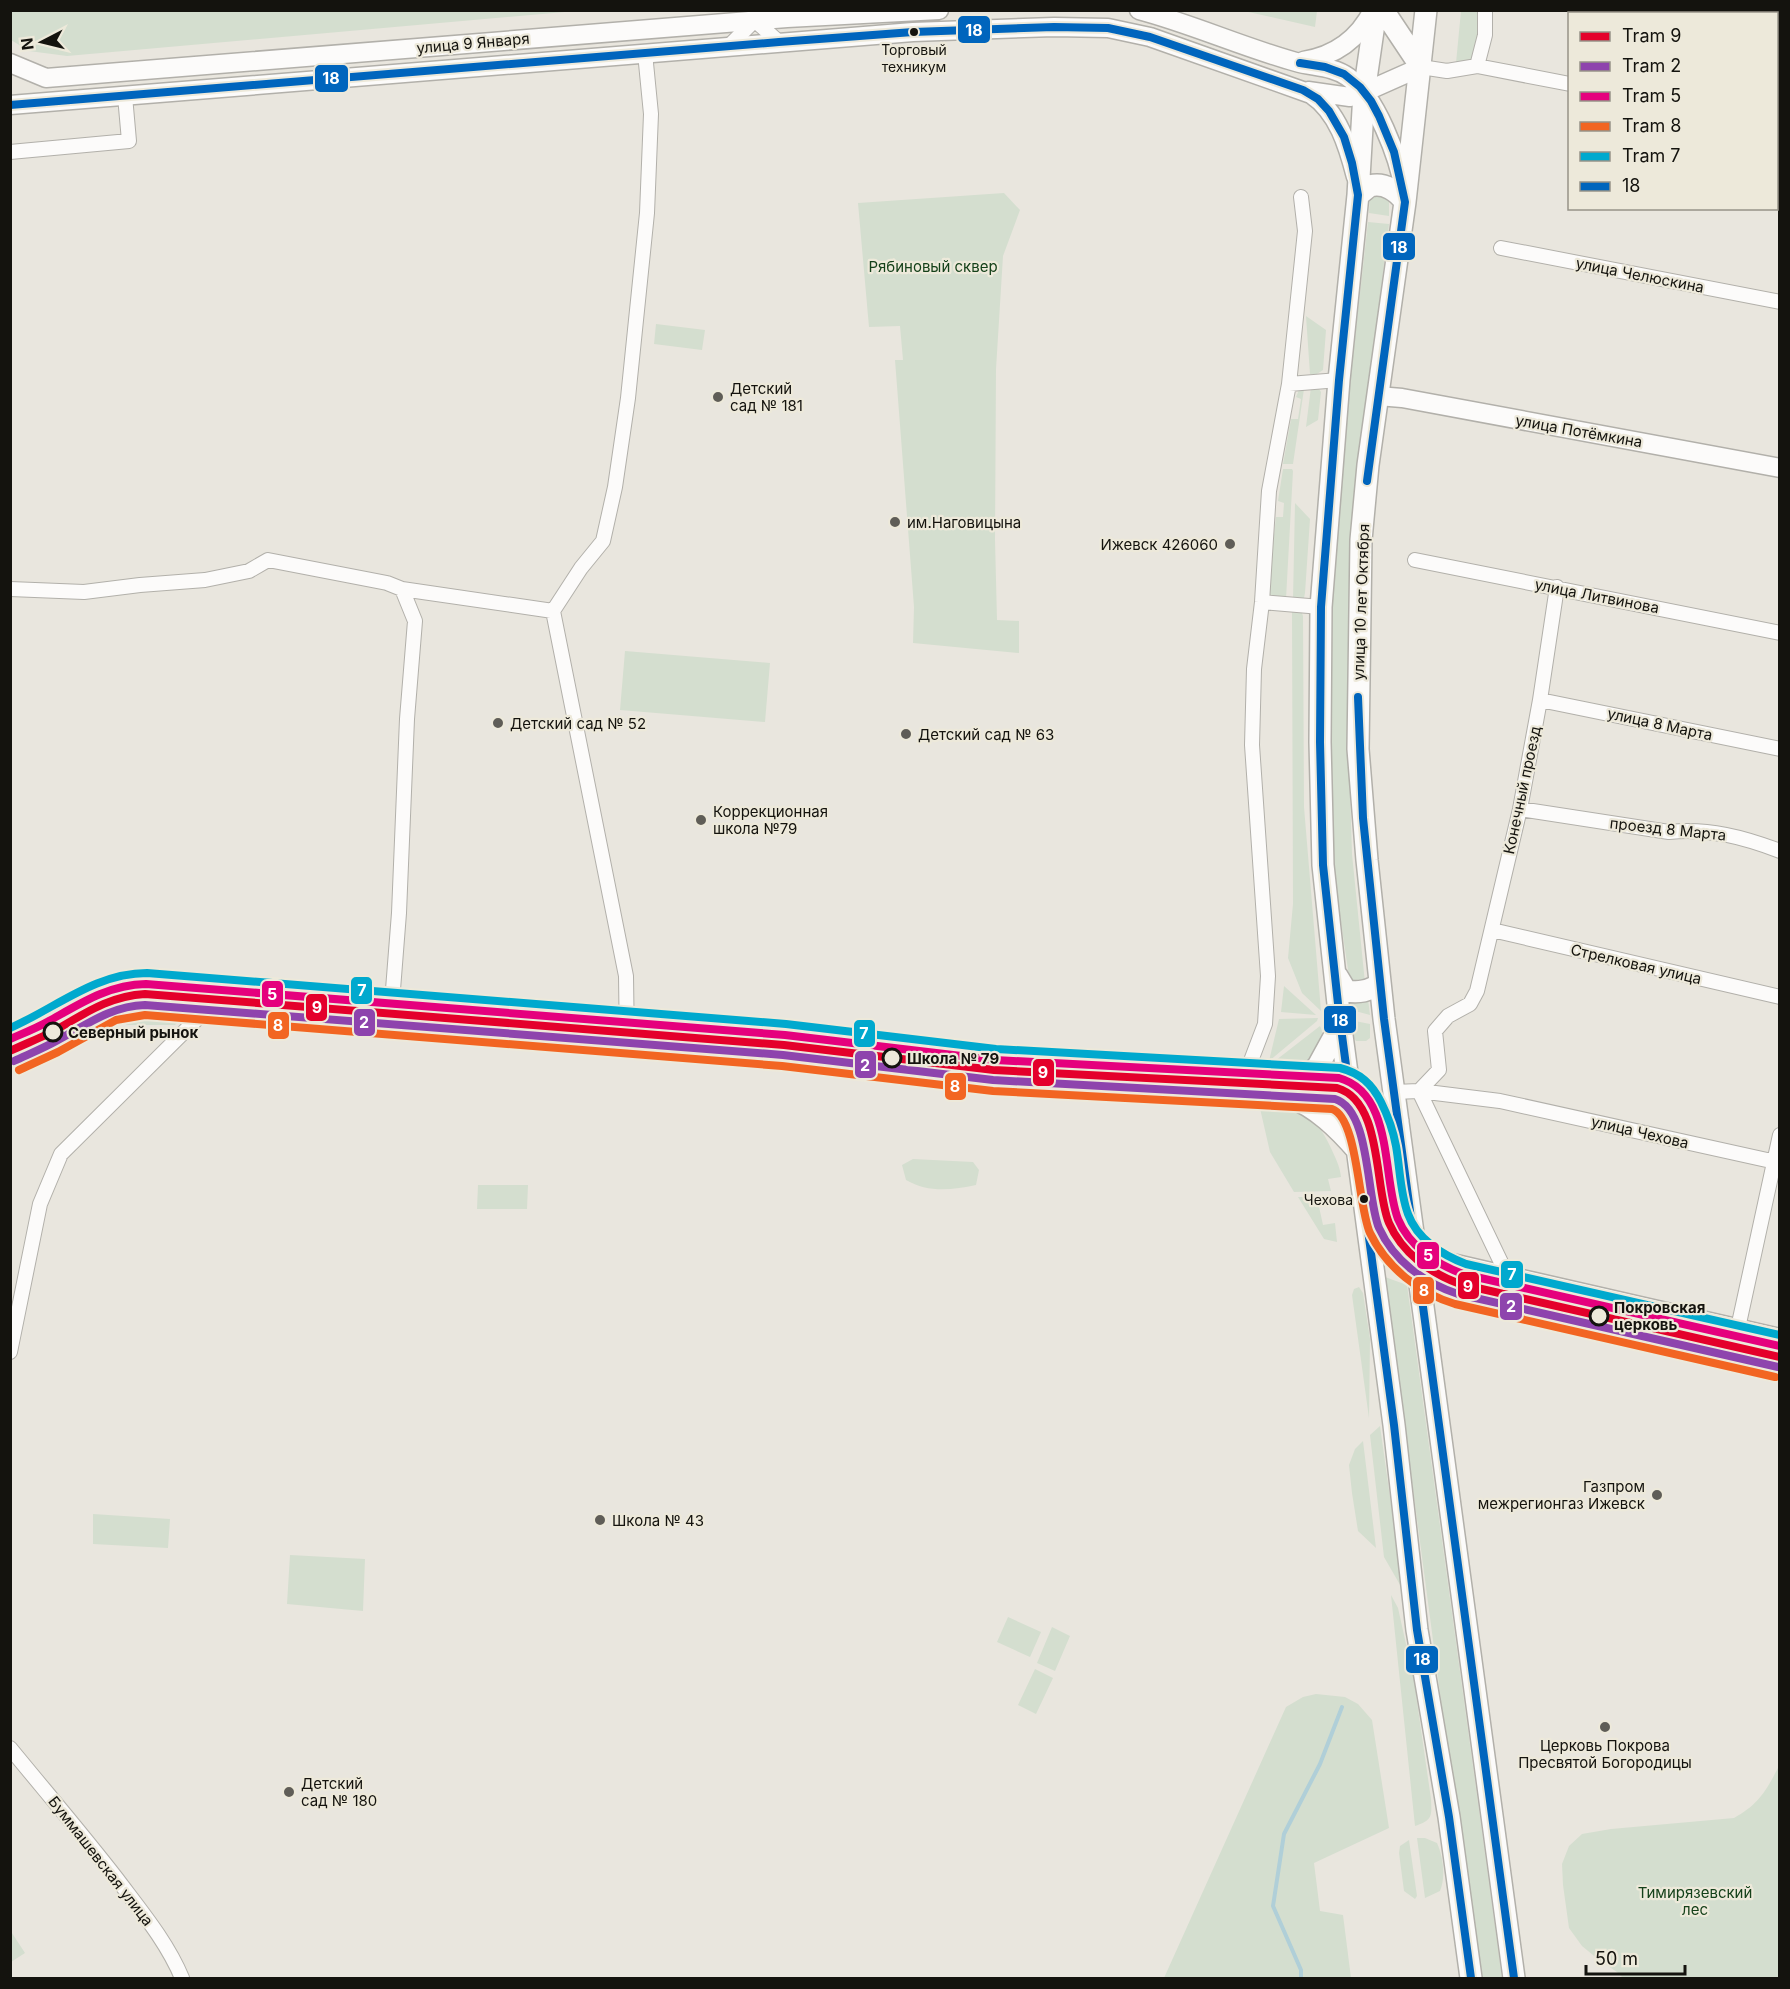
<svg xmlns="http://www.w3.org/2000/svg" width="1790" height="1989" font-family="Inter,sans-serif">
<rect width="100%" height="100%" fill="#e9e6de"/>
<path fill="#d4decf" d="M11,10h565v1l-509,45 -38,-5 -18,-11z
M1244,11h73l-2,16z
M1461,11h21l-5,44 -6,6 -15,2z
M1376,192l13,5v19l-20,-3 1,-15z
M1004,193l16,17 -17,46 -7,113 -1,171 2,80 22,1v32l-106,-10 1,-36 -19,-247h8l-3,-34 -31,1 -11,-124z
M1368,222l21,2 -32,257 -6,69 -3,176 4,128 13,129h-15l-18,-121 -6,-146 6,-172z
M1306,316l20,14 -3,40 -6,4h-7z
M656,324l49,6 -3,20 -48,-6z
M1311,387l8,2 2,3 -3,28 -12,7z
M1304,389l-11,75h-10l8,-45h7l3,-20 -5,-2 3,-7z
M1283,469h9l1,2 -7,128 -19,-2 9,-80h7l1,-14 -6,-2z
M1295,503l15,16 -5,74 -1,5 -11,2z
M1292,612l10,1 1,3 1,191 17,204 -19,-18 -14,-35 5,-54z
M625,651l145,12 -5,59 -145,-12z
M1284,986l32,29 -35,-3z
M1368,999l2,16 -22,-6 -1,-7z
M132,1009l50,9 -7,7h-49z
M1318,1018l-1,3 -48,40 10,-42z
M1350,1020l20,4v14l-4,3h-10l-4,-6z
M1320,1026c9,15 -13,39 -21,53l-34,-3 2,-9z
M1144,1074l84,8 -31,5z
M1259,1104c37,1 55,8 71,42 5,11 10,20 11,31l-13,2 3,12 -37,1 -24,-40z
M1371,1123l6,1 2,6 25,133 -22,-12 -15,-125z
M913,1159l60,3 6,8 -3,15c-24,5 -48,8 -70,-5l-4,-15z
M478,1185h50l-1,24h-50z
M1298,1197h33l-1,2 -12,3 5,23 12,-2 2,19 -13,-3z
M1385,1277l22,8 95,693h-21l-34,-232z
M1359,1287l4,6 7,46 -1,79 -17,-123 2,-6z
M1380,1426l23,164 -19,-33 -14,-122z
M1363,1441l13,107 -18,-17 -6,-38 -3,-28 6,-16z
M93,1514l77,5 -2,29 -75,-4z
M290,1555l75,4 -2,52 -76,-7z
M1391,1595l7,13 8,36 7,14 3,37 15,104c1,18 1,21 -16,27z
M1008,1617l33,15 -11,25 -33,-15z
M1052,1627l18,9 -15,35 -18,-8z
M1035,1669l18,9 -17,36 -18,-9z
M1316,1694l29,3 13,7 14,16 17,108 -75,35 6,48 23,4 8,63h-187l122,-271 17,-10z
M1779,1766v212h-156l-6,-6 -18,-12 -17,-14 -13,-18 -6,-43 -1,-21 7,-18 13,-12 29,-5 123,-11c25,-14 32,-27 45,-52z
M1417,1838h8l12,5c6,13 9,34 3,48l-15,7z
M1409,1840l8,56 -2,3 -11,-8 -5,-38 1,-7z
M10,1930l15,23 -14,9h-1z"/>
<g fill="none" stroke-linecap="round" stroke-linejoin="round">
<path stroke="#b0cfd8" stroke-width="4" d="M1301,1978v-8l-28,-64 11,-72 36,-70 22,-57"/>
<defs>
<path id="street" d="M752,18l27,24
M729,46l25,-25 3,-11
M1477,66l8,-31v-25
M1421,67l26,4 30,-5 93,18
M1776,68l4,-1
M1776,124l4,1
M10,152l119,-11 -4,-45
M1501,248l279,54
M1289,384l50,-4
M1415,560l365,73
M10,589l74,3 56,-7 65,-5 44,-9 19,-11 119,23 15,6 151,22 28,-43 22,-27 12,-54 13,-89 19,-185 4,-99 -6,-61
M1262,602l59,5
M553,611l73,365 1,70
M1540,700l240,49
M1520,809l149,23c40,-4 74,5 111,19
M1492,930l288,67
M388,1025l3,-10 8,-102 8,-194 8,-98 -13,-32
M1419,1091l20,-21 -4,-39 13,-15 22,-12 7,-13 43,-182 20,-109 17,-113
M1419,1091l89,186
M1394,1092l25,-1 81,10 280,62
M1241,1096l3,-17 21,-55 3,-48 -16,-231 2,-76 8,-67 7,-111 20,-107 16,-153 -4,-34
M1738,1328l42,-193
M10,1352l30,-148 21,-50 143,-142 184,13 607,52 161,14 48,6 148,-1
M10,1748c36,44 73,87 107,131 24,32 50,63 65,99"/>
<path id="secondary" d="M1139,10c53,14 103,37 157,52 17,5 37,4 52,15 28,19 51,81 56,113
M1303,61c32,-5 55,-21 70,-51
M10,63l36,15 741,-60 152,-8
M1308,91l42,6 8,-2 63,-28
M10,105l903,-73 141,-5 54,1 42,9 161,57c27,18 37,52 45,83
M1378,396l24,2 378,70
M1414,1240l25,20 341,78"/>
<path id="primary" d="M1376,10l-12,83 -6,102 -19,185 -18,227 -1,135 3,123 16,148 55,412 23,205 32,187 22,161
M1383,10l38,57
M1426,10l-21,192 -37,263 -7,75 -3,209 9,111 17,159 130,959
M1358,195c4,-2 8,-7 12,-9 15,-4 28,6 35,16
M1337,976l9,15c14,2 22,0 34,-7
M1341,1024l-23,42 -30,30c29,11 50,32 71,56
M1352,1096l24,10 22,15"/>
</defs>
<use href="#street" stroke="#b2b0aa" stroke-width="16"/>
<use href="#secondary" stroke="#b2b0aa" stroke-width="21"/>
<use href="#primary" stroke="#b2b0aa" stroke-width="24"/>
<use href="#street" stroke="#fcfbfa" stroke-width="14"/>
<use href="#secondary" stroke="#fcfbfa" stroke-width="18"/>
<use href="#primary" stroke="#fcfbfa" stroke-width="21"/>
<defs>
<path id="bus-1" d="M1300,63l25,4 19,7 16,13 11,14 8,15 15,36 11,50 -38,279
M10,105l769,-63 134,-10 141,-5 54,1 42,9 153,53 15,9 11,12 15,26 8,26 6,32 -19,185 -18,227 -1,135 3,123 16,148 55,412 23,205 32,187 22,161
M1358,697l5,121 21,201 130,959"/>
</defs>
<use href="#bus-1" stroke="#ede9da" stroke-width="12"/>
<use href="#bus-1" stroke="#0065bd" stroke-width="8"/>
<defs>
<path id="tram-1" d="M10,1051c15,-7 30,-13 44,-20 30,-17 55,-35 91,-37l639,51 210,25 343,18c46,13 37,100 52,135 13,30 41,50 71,61l320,73"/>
<path id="tram-2" d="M14,1061c15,-7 30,-13 44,-21 28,-15 53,-34 87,-35l638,50 210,25 342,19c36,11 31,99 44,129 15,33 45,55 79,66l320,73"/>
<path id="tram-3" d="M10,1039c14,-6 27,-11 39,-18 32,-18 59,-36 97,-37l639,51 210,25 344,18c55,15 43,100 59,141 11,27 38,45 65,55l317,72"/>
<path id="tram-4" d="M19,1070l39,-18 58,-32 29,-5 637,51 211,25 339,18c26,9 26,98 38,124 17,35 49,60 85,71l320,73"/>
<path id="tram-5" d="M10,1028c46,-20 85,-55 137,-55l639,51 210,25 344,19c20,5 32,16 41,34 7,14 12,28 15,44 4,22 4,47 12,68 9,25 34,41 58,50l314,71"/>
</defs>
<use href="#tram-1" stroke="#ede9da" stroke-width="12"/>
<use href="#tram-2" stroke="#ede9da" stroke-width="12"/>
<use href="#tram-3" stroke="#ede9da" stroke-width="12"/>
<use href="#tram-4" stroke="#ede9da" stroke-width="12"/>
<use href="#tram-5" stroke="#ede9da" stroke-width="12"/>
<use href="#tram-1" stroke="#e4002b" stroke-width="8"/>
<use href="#tram-2" stroke="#8e44ad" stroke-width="8"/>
<use href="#tram-3" stroke="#e5007d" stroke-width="8"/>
<use href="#tram-4" stroke="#f26522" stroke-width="8"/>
<use href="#tram-5" stroke="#00a9ce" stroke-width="8"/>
</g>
<g fill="#14130e" stroke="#ede9da" stroke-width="2">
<circle cx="914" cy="32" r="5"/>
<circle cx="1364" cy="1199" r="5"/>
</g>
<g fill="#5f5d57" stroke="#ede9da" stroke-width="2">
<circle cx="718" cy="397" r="6"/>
<circle cx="895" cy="522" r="6"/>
<circle cx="1230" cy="544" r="6"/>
<circle cx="498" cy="723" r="6"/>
<circle cx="906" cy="734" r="6"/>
<circle cx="701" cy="820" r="6"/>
<circle cx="1657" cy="1495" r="6"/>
<circle cx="600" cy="1520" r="6"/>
<circle cx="1605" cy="1727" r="6"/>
<circle cx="289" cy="1792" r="6"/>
</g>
<g fill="#ede9da" stroke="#14130e" stroke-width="3">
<circle cx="53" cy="1032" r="9"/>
<circle cx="892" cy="1058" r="9"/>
<circle cx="1599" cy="1316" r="9"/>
</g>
<g text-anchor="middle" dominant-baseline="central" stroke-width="4.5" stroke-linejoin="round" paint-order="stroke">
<g font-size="14" fill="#14130e" stroke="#ede9da">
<text x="914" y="49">Торговый<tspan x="914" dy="17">техникум</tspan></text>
<text x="1353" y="1199" text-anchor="end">Чехова</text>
</g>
<g font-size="15" fill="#14130e" stroke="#ede9da">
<text transform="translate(473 43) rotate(-5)">улица 9 Января</text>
<text transform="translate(1640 275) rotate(11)">улица Челюскина</text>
<text transform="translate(1579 431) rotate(10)">улица Потёмкина</text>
<text transform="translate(1597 596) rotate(11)">улица Литвинова</text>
<text transform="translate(1361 602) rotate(-88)">улица 10 лет Октября</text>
<text transform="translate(1660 724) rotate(12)">улица 8 Марта</text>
<text transform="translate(1522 790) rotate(-78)">Конечный проезд</text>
<text transform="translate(1668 829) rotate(6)">проезд 8 Марта</text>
<text transform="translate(1636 964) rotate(13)">Стрелковая улица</text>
<text transform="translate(1640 1132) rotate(13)">улица Чехова</text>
<text transform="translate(101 1861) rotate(52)">Буммашевская улица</text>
</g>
<g font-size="15" fill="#15411a" stroke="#ede9da">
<text x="933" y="266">Рябиновый сквер</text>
<text x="1695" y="1892">Тимирязевский<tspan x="1695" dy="17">лес</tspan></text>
</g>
<g font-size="15" fill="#14130e" stroke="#ede9da" text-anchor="start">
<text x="730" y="388">Детский<tspan x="730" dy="17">сад № 181</tspan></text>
<text x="907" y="522">им.Наговицына</text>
<text x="1218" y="544" text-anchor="end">Ижевск 426060</text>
<text x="510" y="723">Детский сад № 52</text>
<text x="918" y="734">Детский сад № 63</text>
<text x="713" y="811">Коррекционная<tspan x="713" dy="17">школа №79</tspan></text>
<text x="1645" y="1486" text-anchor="end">Газпром<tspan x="1645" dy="17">межрегионгаз Ижевск</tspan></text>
<text x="612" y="1520">Школа № 43</text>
<text x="1605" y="1745" text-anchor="middle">Церковь Покрова<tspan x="1605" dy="17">Пресвятой Богородицы</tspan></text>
<text x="301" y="1783">Детский<tspan x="301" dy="17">сад № 180</tspan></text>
</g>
<g font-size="15" font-weight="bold" fill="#14130e" stroke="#ede9da" text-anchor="start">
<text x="68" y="1032">Северный рынок</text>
<text x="907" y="1058">Школа № 79</text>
<text x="1614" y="1307">Покровская<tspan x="1614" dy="17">церковь</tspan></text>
</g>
</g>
<g stroke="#ede9da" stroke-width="2">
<rect x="957" y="15" width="34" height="29" rx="6" fill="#0065bd"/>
<rect x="314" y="64" width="35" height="29" rx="6" fill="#0065bd"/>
<rect x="1382" y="232" width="34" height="29" rx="6" fill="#0065bd"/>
<rect x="350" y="976" width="23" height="29" rx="6" fill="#00a9ce"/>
<rect x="261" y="980" width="23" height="28" rx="6" fill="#e5007d"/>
<rect x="305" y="993" width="23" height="29" rx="6" fill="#e4002b"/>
<rect x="1323" y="1005" width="34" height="29" rx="6" fill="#0065bd"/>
<rect x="353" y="1008" width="23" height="29" rx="6" fill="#8e44ad"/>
<rect x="267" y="1011" width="23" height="29" rx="6" fill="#f26522"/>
<rect x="853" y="1019" width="23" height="29" rx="6" fill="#00a9ce"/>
<rect x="854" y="1050" width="23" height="29" rx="6" fill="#8e44ad"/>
<rect x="1032" y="1058" width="23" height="29" rx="6" fill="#e4002b"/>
<rect x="944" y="1072" width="23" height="29" rx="6" fill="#f26522"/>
<rect x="1416" y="1241" width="24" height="29" rx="6" fill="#e5007d"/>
<rect x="1500" y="1260" width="24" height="29" rx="6" fill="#00a9ce"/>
<rect x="1457" y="1271" width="23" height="29" rx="6" fill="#e4002b"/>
<rect x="1412" y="1276" width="23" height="29" rx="6" fill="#f26522"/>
<rect x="1499" y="1292" width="24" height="29" rx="6" fill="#8e44ad"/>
<rect x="1405" y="1645" width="34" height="29" rx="6" fill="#0065bd"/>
</g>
<g font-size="16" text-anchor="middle" font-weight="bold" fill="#fff">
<text x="974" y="36">18</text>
<text x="331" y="84">18</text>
<text x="1399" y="253">18</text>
<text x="362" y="996">7</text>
<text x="272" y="1000">5</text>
<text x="317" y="1013">9</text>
<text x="1340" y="1026">18</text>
<text x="364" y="1028">2</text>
<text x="278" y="1031">8</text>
<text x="864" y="1039">7</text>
<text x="865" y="1071">2</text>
<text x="1043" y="1078">9</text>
<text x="955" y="1092">8</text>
<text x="1428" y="1261">5</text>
<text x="1512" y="1280">7</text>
<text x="1468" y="1292">9</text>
<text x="1424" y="1296">8</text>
<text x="1511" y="1312">2</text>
<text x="1422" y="1665">18</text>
</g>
<rect width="1790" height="1989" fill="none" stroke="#14130e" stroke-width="24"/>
<rect x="1568" y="12" width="210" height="198" fill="#ede9da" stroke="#969388" stroke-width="1.5"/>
<rect x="1580" y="32" width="30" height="9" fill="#e4002b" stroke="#969388" stroke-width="1.5"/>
<text x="1622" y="42" font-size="18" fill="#14130e">Tram 9</text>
<rect x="1580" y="62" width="30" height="9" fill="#8e44ad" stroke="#969388" stroke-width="1.5"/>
<text x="1622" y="72" font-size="18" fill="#14130e">Tram 2</text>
<rect x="1580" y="92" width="30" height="9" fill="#e5007d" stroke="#969388" stroke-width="1.5"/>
<text x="1622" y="102" font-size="18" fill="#14130e">Tram 5</text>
<rect x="1580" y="122" width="30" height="9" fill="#f26522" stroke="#969388" stroke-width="1.5"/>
<text x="1622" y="132" font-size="18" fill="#14130e">Tram 8</text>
<rect x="1580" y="152" width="30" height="9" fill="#00a9ce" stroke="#969388" stroke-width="1.5"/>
<text x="1622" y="162" font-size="18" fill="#14130e">Tram 7</text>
<rect x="1580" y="182" width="30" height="9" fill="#0065bd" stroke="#969388" stroke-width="1.5"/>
<text x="1622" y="192" font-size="18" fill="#14130e">18</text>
<g transform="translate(42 42) rotate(263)" stroke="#ede9da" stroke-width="4.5" paint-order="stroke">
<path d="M0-4.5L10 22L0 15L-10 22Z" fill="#14130e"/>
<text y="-9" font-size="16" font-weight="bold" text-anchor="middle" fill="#14130e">N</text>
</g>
<path d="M1586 1965v9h99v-9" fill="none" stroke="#14130e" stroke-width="3"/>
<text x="1595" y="1965" font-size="18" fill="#14130e" stroke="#ede9da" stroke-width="4.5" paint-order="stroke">50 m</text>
</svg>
